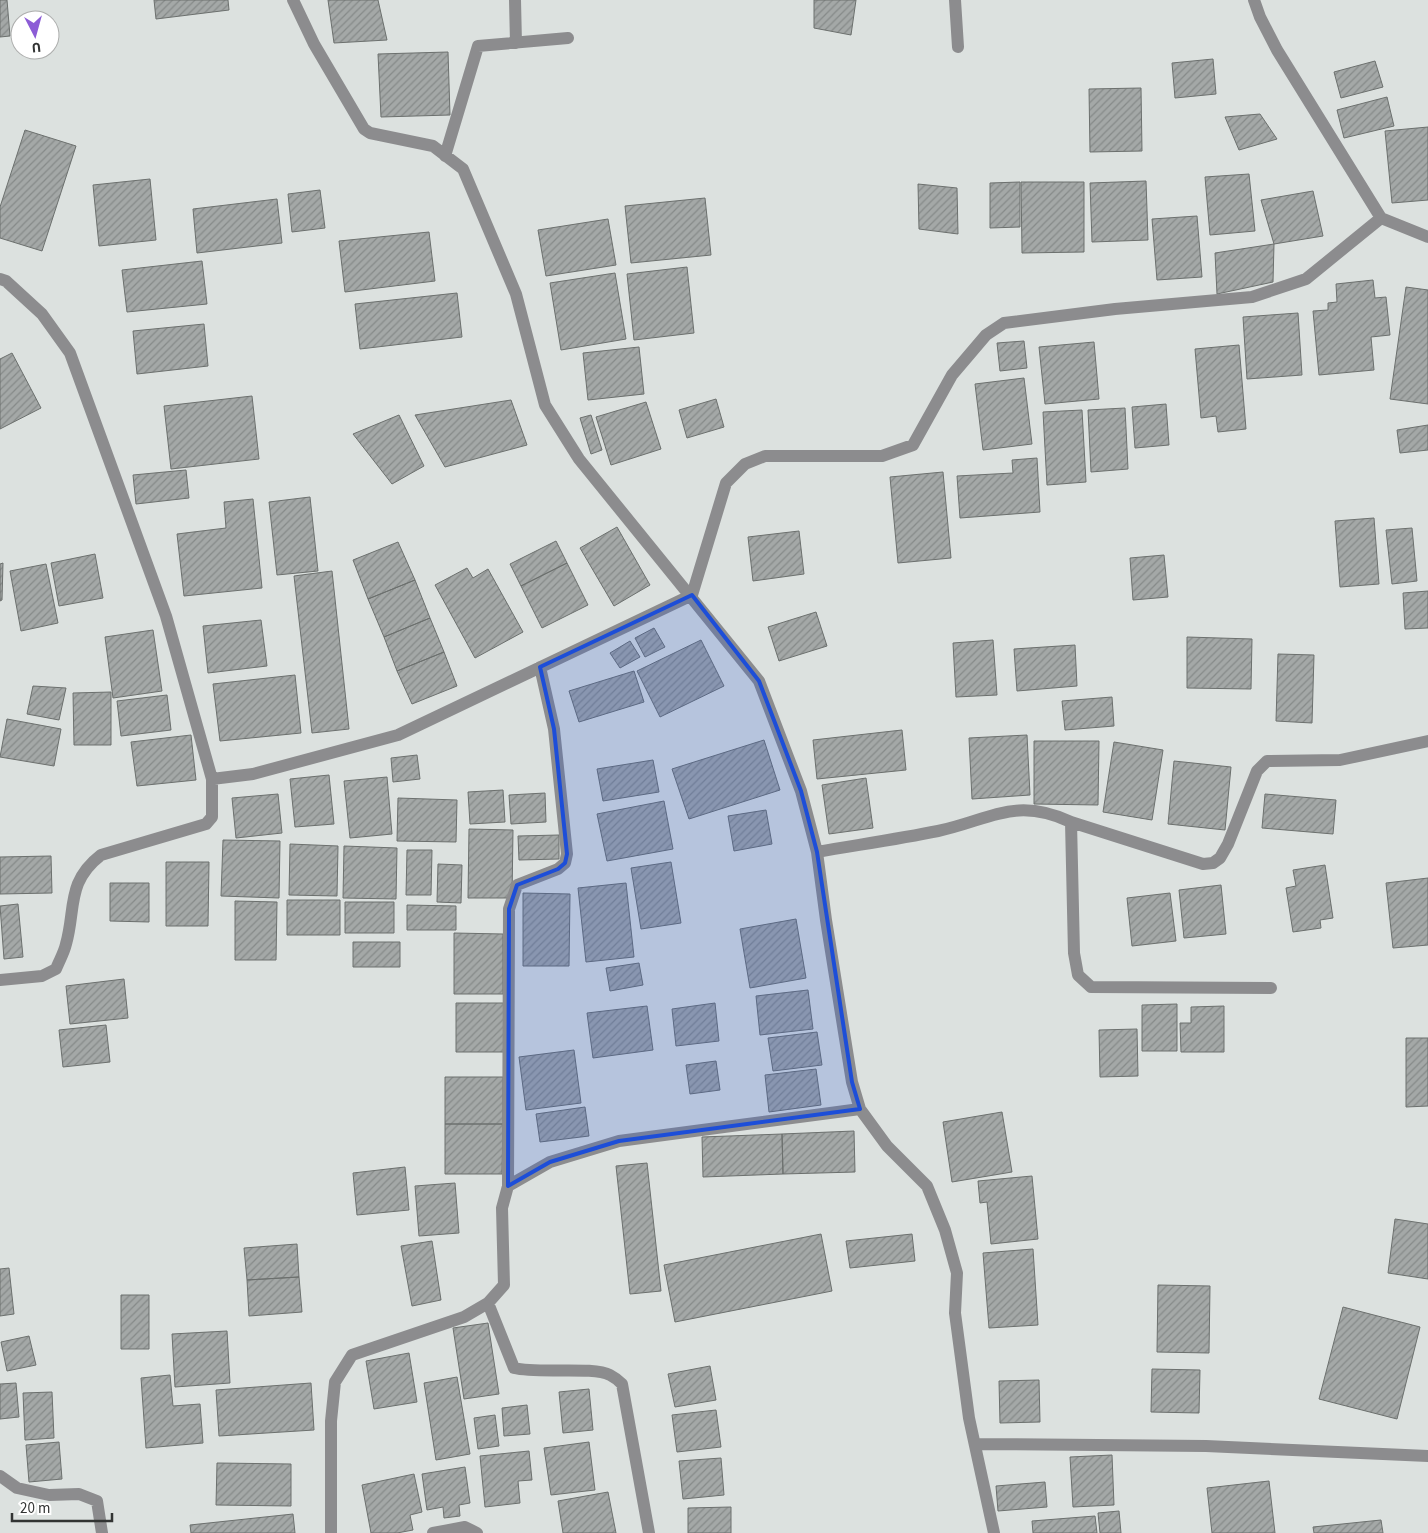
<svg xmlns="http://www.w3.org/2000/svg" width="1428" height="1533" font-family="'Source Sans 3',sans-serif">
<defs>
<pattern id="building-hatch" width="6" height="6" patternUnits="userSpaceOnUse" patternTransform="scale(1.25)"><rect width="6" height="6" fill="#a4a8a7"/><path d="M-1 1l2-2M0 6l6-6M5 7l2-2" fill="none" stroke="#868a89"/></pattern>
</defs>
<rect width="100%" height="100%" fill="#dce1df"/>
<path fill="url(#building-hatch)" stroke="#6c706e" d="M0,0h7l3,36 -10,1z
M154,0h74l1,10 -73,9z
M328,0h50l9,40 -53,3z
M814,0h42l-5,35 -37,-7z
M448,52l2,63 -69,2 -3,-63z
M1213,59l3,35 -41,4 -3,-35z
M1375,61l8,26 -42,11 -7,-26z
M1141,88l1,63 -52,1 -1,-63z
M1387,97l7,29 -50,12 -7,-28z
M1260,114l17,25 -38,11 -14,-33z
M1428,127v73l-36,3 -7,-72z
M25,130l51,16 -34,105 -42,-13v-31z
M1249,174l6,57 -45,4 -5,-58z
M150,179l6,61 -57,6 -6,-61z
M1146,181l2,59 -56,2 -2,-59z
M1020,182v45l-30,1v-45z
M1021,182h63v70l-62,1z
M918,184l39,4 1,46 -39,-5z
M320,190l5,38 -33,4 -4,-38z
M1313,191l10,45 -49,8 -13,-44z
M705,198l6,57 -80,8 -6,-57z
M277,199l5,44 -85,10 -4,-44z
M1197,216l5,61 -45,3 -5,-61z
M608,219l8,46 -70,11 -8,-46z
M429,232l6,49 -90,11 -6,-51z
M1274,244l-1,38 -56,12 -2,-41z
M202,261l5,43 -80,8 -5,-42z
M687,267l7,66 -60,7 -7,-66z
M615,273l11,66 -65,11 -11,-67z
M1373,280l2,18 11,-1 4,38 -19,2 3,33 -55,5 -6,-64 15,-1v-7l9,-1 -1,-18z
M1406,287l22,3v114l-38,-5z
M457,293l5,44 -102,12 -5,-45z
M1298,313l4,62 -55,4 -4,-62z
M204,324l4,42 -71,8 -4,-43z
M1024,341l3,27 -27,3 -3,-28z
M1094,342l5,57 -54,5 -6,-57z
M1239,345l7,84 -28,3 -2,-16 -15,2 -6,-69z
M639,347l5,47 -56,6 -5,-47z
M12,353l29,55 -41,21v-70z
M1024,378l8,66 -49,6 -8,-66z
M252,396l7,63 -88,10 -7,-63z
M716,399l8,28 -37,11 -8,-28z
M511,400l16,45 -82,22 -30,-52z
M646,402l15,47 -50,16 -15,-48z
M1166,404l3,41 -34,3 -3,-41z
M1125,408l3,61 -37,3 -3,-62z
M1082,410l4,72 -39,3 -4,-73z
M399,415l25,51 -32,18 -39,-50z
M591,415l11,35 -11,4 -11,-36z
M1428,425v25l-28,3 -3,-23z
M1037,458l3,54 -80,6 -3,-42 56,-3 -1,-13z
M186,470l3,28 -53,6 -3,-29z
M943,472l8,86 -53,5 -8,-86z
M310,497l8,74 -41,4 -8,-73z
M253,499l9,89 -78,8 -7,-62 49,-6 -2,-26z
M1374,518l5,66 -39,3 -5,-66z
M617,527l33,58 -36,21 -34,-58z
M1412,528l5,53 -25,3 -6,-54z
M799,531l5,43 -51,7 -5,-44z
M556,541l11,22 -46,23 -11,-22z
M398,542l17,38 -47,19 -15,-39z
M95,554l8,44 -44,8 -8,-43z
M1164,555l4,42 -35,3 -3,-42z
M3,563l-1,37 -2,1v-37z
M567,563l21,42 -46,23 -21,-42z
M46,564l12,59 -37,8 -11,-60z
M467,568l6,10 15,-9 35,63 -48,26 -40,-73z
M332,571l17,158 -37,4 -18,-157z
M415,580l15,38 -46,19 -16,-38z
M1428,591v37l-23,1 -2,-36z
M816,612l11,34 -48,15 -11,-34z
M430,618l14,34 -47,19 -13,-34z
M261,620l6,46 -59,7 -5,-47z
M654,628l11,19 -20,10 -10,-19z
M153,630l9,61 -49,7 -8,-61z
M1187,637l65,2 -1,50 -64,-1z
M701,640l23,46 -64,31 -23,-46z
M993,640l4,55 -41,2 -3,-54z
M630,641l10,16 -20,11 -10,-15z
M1075,645l2,41 -60,5 -3,-42z
M444,652l13,34 -45,18 -15,-33z
M1278,654l36,1 -2,68 -36,-2z
M634,671l10,31 -65,20 -10,-31z
M295,675l6,58 -81,8 -7,-57z
M33,686l33,2 -7,32 -32,-6z
M111,692v53h-37l-1,-52z
M167,695l4,35 -50,6 -4,-35z
M1112,697l2,29 -49,4 -3,-29z
M7,719l54,10 -7,37 -54,-9z
M902,730l4,40 -89,9 -4,-39z
M191,735l5,45 -59,6 -6,-44z
M1027,735l3,60 -58,4 -3,-61z
M764,740l16,50 -91,29 -17,-50z
M1034,741h65l-1,64 -64,-1z
M1114,742l49,8 -11,70 -49,-8z
M417,755l3,24 -27,3 -2,-24z
M653,760l6,32 -56,9 -6,-32z
M1174,761l57,6 -6,63 -57,-6z
M329,775l5,49 -39,3 -5,-48z
M387,777l5,57 -42,4 -6,-57z
M866,778l7,50 -44,6 -7,-49z
M503,790l2,32 -35,2 -2,-32z
M545,793l1,29 -35,2 -2,-29z
M278,794l4,39 -46,5 -4,-40z
M1265,794l71,6 -3,34 -71,-6z
M398,798l59,2 -1,42 -59,-1z
M664,801l9,48 -66,12 -10,-47z
M766,810l6,34 -38,7 -6,-35z
M469,829l44,1 -1,68h-44z
M559,835v24l-40,1 -1,-24z
M223,840l57,1 -1,57 -58,-2z
M290,844l48,2 -1,50 -48,-1z
M344,846l53,2 -1,51 -53,-1z
M407,850h25l-1,45h-25z
M51,856l1,37 -52,1v-37z
M166,862h43l-1,64h-42z
M671,862l10,61 -40,6 -10,-61z
M438,864l24,1 -1,38 -24,-1z
M1325,865l8,53 -13,2 1,8 -28,4 -7,-44 10,-2 -3,-16z
M1428,878v67l-35,3 -7,-65z
M110,883h39v39l-39,-1z
M626,883l8,74 -48,5 -8,-74z
M1221,885l5,49 -42,4 -5,-48z
M523,893l47,1 -1,72h-46z
M1170,893l6,48 -44,5 -5,-48z
M287,900h53v35h-53z
M235,901l42,1 -1,58h-41z
M345,902h49v31h-49z
M18,904l5,53 -19,2 -4,-53z
M407,905l49,1v24h-49z
M796,919l10,59 -56,10 -10,-59z
M454,933l49,1v60h-49z
M353,942h47v25h-47z
M639,963l4,22 -33,6 -4,-23z
M124,979l4,39 -58,6 -4,-38z
M808,990l5,39 -53,6 -4,-39z
M456,1003h48v49h-48z
M715,1003l4,38 -43,5 -4,-37z
M1177,1004v47h-35v-46z
M647,1006l6,44 -60,8 -6,-45z
M1224,1006v46h-43l-1,-29h11v-16z
M106,1025l4,37 -47,5 -4,-37z
M1137,1029l1,47 -38,1 -1,-47z
M817,1032l5,33 -49,6 -5,-33z
M1406,1038h22v68l-22,1z
M574,1050l7,53 -55,7 -7,-53z
M716,1061l4,29 -30,4 -4,-29z
M816,1069l5,36 -52,7 -4,-37z
M445,1077h58v47h-58z
M585,1107l4,29 -49,6 -4,-28z
M1002,1112l10,60 -60,10 -9,-60z
M445,1124h58l-1,50h-57z
M854,1131l1,41 -72,2 -1,-40z
M782,1134l1,40 -80,3 -1,-40z
M647,1163l14,128 -31,3 -14,-128z
M405,1167l4,43 -52,5 -4,-42z
M1032,1176l6,63 -47,5 -4,-42 -7,1 -2,-22z
M455,1183l4,50 -40,3 -4,-50z
M1395,1219l33,5v55l-40,-6z
M821,1234l11,57 -157,31 -11,-57z
M912,1234l3,27 -65,7 -4,-27z
M432,1241l9,59 -29,6 -11,-60z
M297,1244l2,33 -52,3 -3,-32z
M1033,1249l5,76 -49,3 -6,-75z
M9,1268l5,46 -14,2v-47z
M299,1277l3,35 -53,4 -2,-36z
M1158,1285l52,1 -1,67 -52,-1z
M121,1295h28v54h-28z
M1343,1307l77,20 -23,92 -78,-20z
M488,1323l11,71 -35,5 -11,-71z
M227,1331l3,52 -55,4 -3,-53z
M29,1336l7,29 -29,6 -6,-29z
M409,1353l8,49 -43,7 -8,-48z
M710,1366l6,34 -41,7 -7,-33z
M1152,1369l48,1 -1,43 -48,-1z
M170,1375l3,31 27,-2 3,39 -57,5 -5,-70z
M457,1377l13,77 -34,6 -12,-77z
M1039,1380l1,42 -40,1 -1,-42z
M16,1383l3,34 -19,2v-35z
M311,1383l3,47 -95,6 -3,-46z
M589,1389l4,41 -30,3 -4,-41z
M52,1392l2,46 -29,2 -2,-47z
M527,1405l3,29 -26,2 -2,-28z
M716,1410l5,37 -44,5 -5,-37z
M495,1415l4,31 -21,3 -4,-31z
M59,1442l3,37 -33,3 -3,-37z
M589,1442l6,48 -44,5 -7,-47z
M529,1451l3,29 -14,1 2,22 -35,4 -5,-51z
M1112,1455l2,50 -41,2 -3,-50z
M721,1458l3,37 -41,4 -4,-38z
M217,1463l74,1v42l-75,-1z
M465,1467l5,36 -11,2 1,11 -16,2 -1,-11 -16,3 -5,-36z
M414,1474l8,38 -12,3 3,15 -16,3h-26l-9,-48z
M1269,1481l6,52h-63l-5,-45z
M1045,1482l2,25 -49,4 -2,-25z
M608,1492l8,41h-53l-5,-32z
M731,1507v26h-43v-25z
M1119,1511l2,22h-21l-2,-20z
M293,1514l2,19h-104l-1,-8z
M1095,1516l2,17h-64l-1,-12z
M1381,1520l2,13h-69l-1,-6z"/>
<g fill="none" stroke-linecap="round" stroke-linejoin="round">
<path stroke="#8c8c8e" stroke-width="12" d="M293,0l21,44 50,85 6,4 63,13 30,23 53,125 29,111 34,54 180,222 42,110 16,61 9,68 26,162 8,27 27,37 40,40 18,44 12,43 -2,40 14,105 25,115
M515,0l1,43
M955,0l3,47
M1254,0l6,17 17,33 104,168 47,19
M445,156l33,-110 90,-8
M0,279l6,2 36,33 28,39 96,263 46,163v38l-6,7 -105,31c-35,27 -25,54 -35,89 -2,9 -7,17 -10,25l-14,7 -42,4
M212,779l41,-5 145,-39 294,-140 34,-112 19,-19 20,-8h117l31,-11 39,-70 34,-40 18,-12 111,-14 137,-12 54,-18 75,-61
M1071,822l132,42 10,-1 7,-5 8,-14 29,-73 10,-10 73,-1 88,-19
M817,852c40,-7 81,-13 121,-21 52,-11 77,-35 133,-9l3,131 4,22 13,12 180,1
M508,1186l1,-277 8,-24 41,-16 7,-6 2,-9 -13,-125 -14,-62
M488,1303l26,65c25,6 79,-2 96,7 4,2 9,6 12,9l27,149
M975,1444l231,2 222,10
M0,1476l17,12 32,7 30,-1 18,7 5,32
M331,1533v-112l4,-39 17,-27 112,-38 24,-14 16,-18 -2,-77 6,-22 42,-24 69,-21 241,-32
M433,1533l32,-6 12,6"/>
</g>
<path fill="#1d4ed8" fill-opacity="0.2" stroke="#1d4ed8" stroke-width="4" stroke-linejoin="round" d="M692,595l67,86 42,110 16,61 35,230 8,27 -241,32 -69,21 -42,24 1,-277 8,-24 41,-16 7,-6 2,-9 -13,-125 -14,-62z"/>
<g transform="translate(35 35) rotate(174)"><circle r="24" fill="#ffffff" stroke="#adaead"/>
<path d="M0-4L9 19L0 12L-9 19Z" fill="#8c5cd6"/>
<text y="-8" font-size="14" font-weight="bold" text-anchor="middle" fill="#323433">U</text>
</g>
<path d="M12 1513v8h100v-8" fill="none" stroke="#323433" stroke-width="2.5"/>
<text x="20" y="1513" font-size="15" fill="#323433" stroke="#ffffff" stroke-width="4" paint-order="stroke">20 m</text>
</svg>
